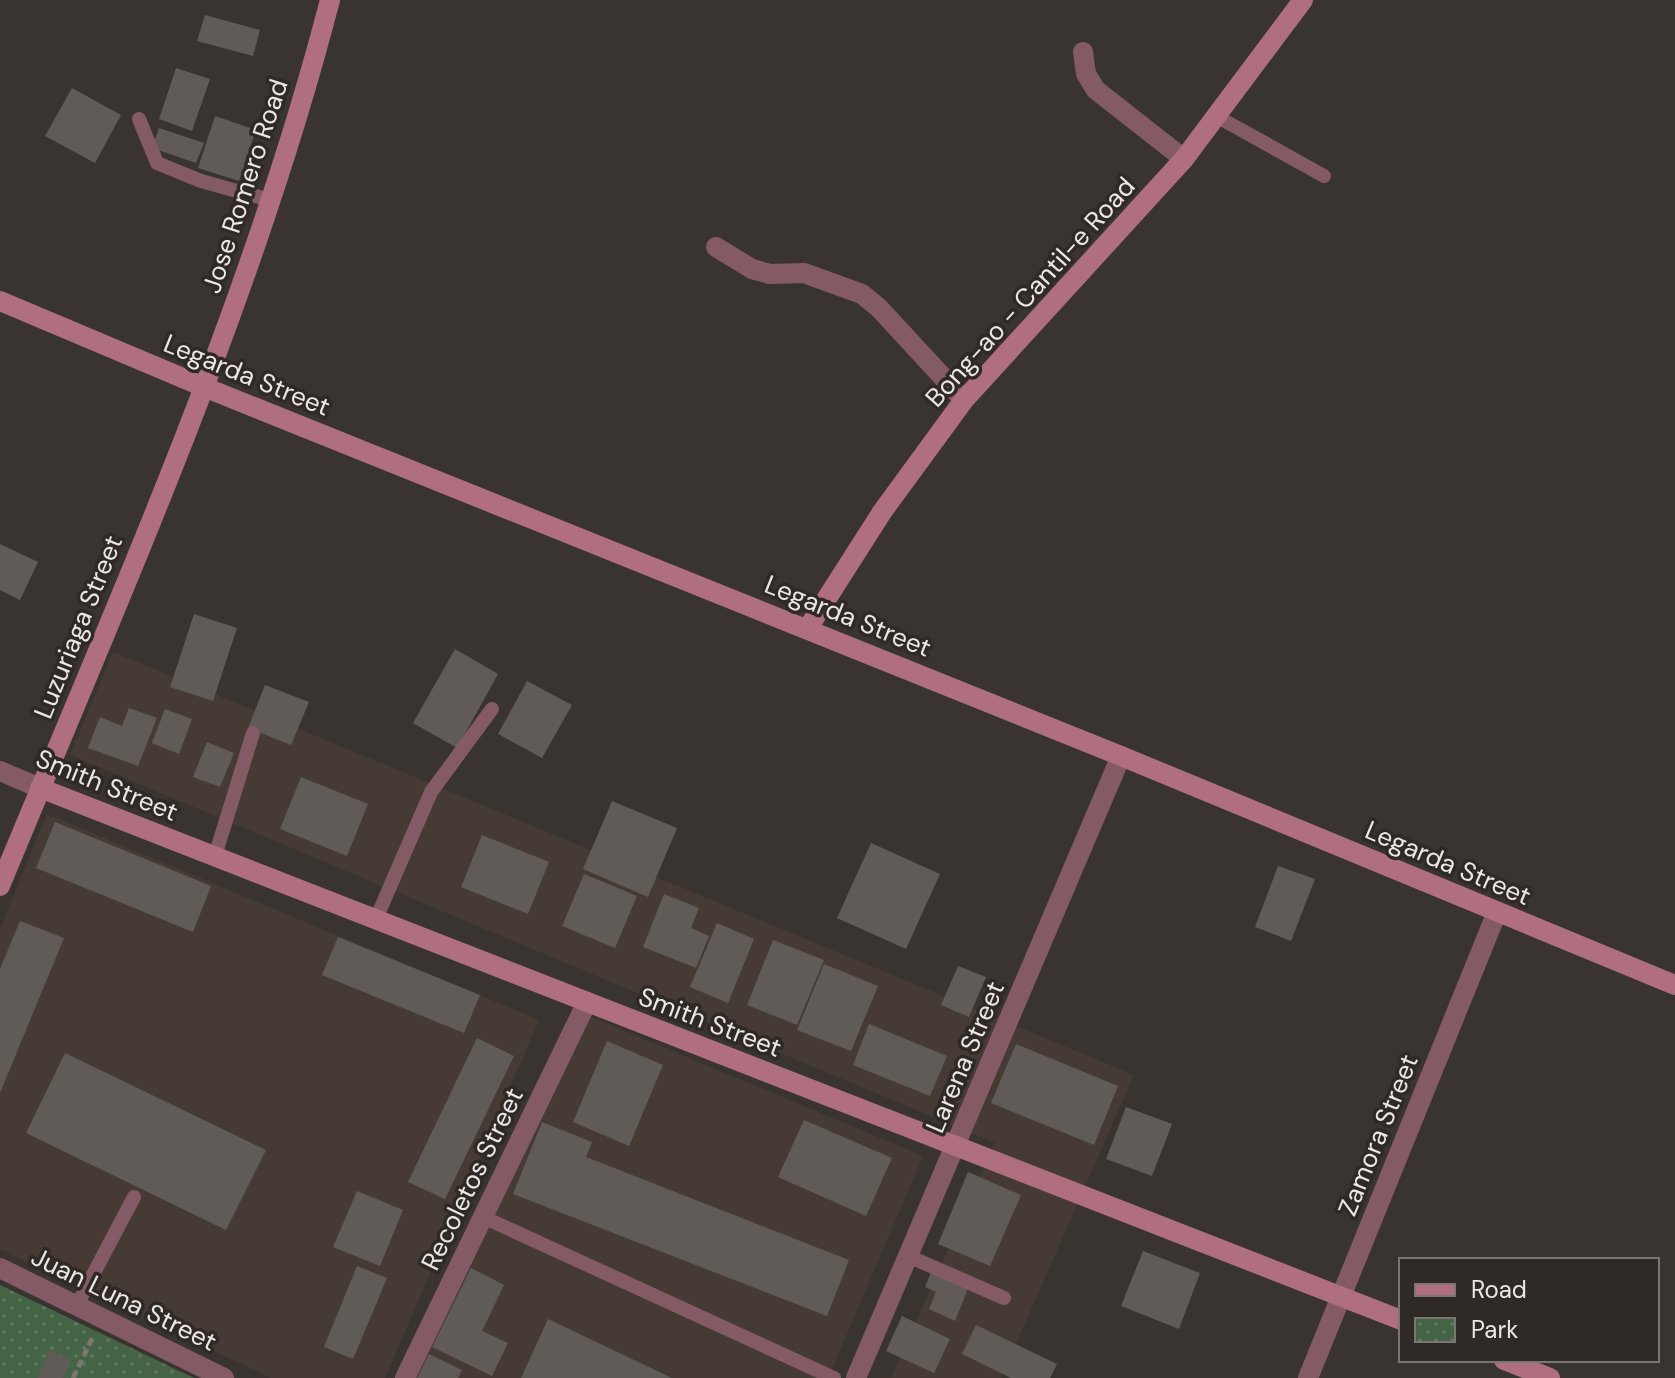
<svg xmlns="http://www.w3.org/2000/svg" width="1675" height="1378" font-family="'DM Sans',sans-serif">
<defs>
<pattern id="park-dots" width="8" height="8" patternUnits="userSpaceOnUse" patternTransform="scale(2)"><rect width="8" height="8" fill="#456445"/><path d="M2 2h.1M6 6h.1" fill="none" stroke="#607a60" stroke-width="1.8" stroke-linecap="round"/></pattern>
</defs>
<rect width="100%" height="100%" fill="#3a3431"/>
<path fill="#463b34" d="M113,652l1021,423 -133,303h-110l104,-235 -925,-388z
M47,814l492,206 -154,358h-114l-271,-129v-320z
M591,1017l332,139 -95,222h-415z"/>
<path fill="url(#park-dots)" d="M0,1285l194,93h-194z"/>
<path fill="#615b57" d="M205,15l55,15 -7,26 -56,-15z
M176,68l34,11 -18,52 -33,-12z
M72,88l49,27 -26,48 -50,-27z
M215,116l41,14 -17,51 -41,-13z
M159,128l45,15 -8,20 -44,-15z
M0,544l38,18 -18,38 -20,-10z
M194,614l43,14 -24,73 -43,-14z
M455,649l43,25 -41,74 -44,-25z
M527,681l45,24 -30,53 -44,-24z
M265,685l44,17 -18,43 -43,-17z
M129,708l28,10 -19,48 -50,-18 12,-31 22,9z
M165,709l27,10 -13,35 -27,-11z
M207,742l27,11 -14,34 -27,-10z
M301,777l67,27 -21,52 -67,-27z
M612,801l65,27 -29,69 -65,-28z
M55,822l156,64 -18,46 -157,-64z
M482,835l67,27 -21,52 -67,-27z
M871,843l69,31 -34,75 -69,-31z
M1278,866l37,13 -24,62 -36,-14z
M584,874l53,22 -22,52 -53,-22z
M664,894l35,14 -8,20 18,8 -13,32 -53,-21z
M20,921l44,17 -64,155v-124z
M717,923l37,16 -26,64 -38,-16z
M338,937l142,58 -16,38 -142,-58z
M773,940l51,20 -27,65 -50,-20z
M824,964l54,22 -27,65 -54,-21z
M958,966l28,11 -17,40 -28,-12z
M869,1024l78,32 -17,40 -77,-31z
M477,1038l37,18 -69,143 -37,-17z
M607,1041l56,24 -34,81 -56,-24z
M1016,1044l102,42 -24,59 -103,-42z
M65,1053l201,97 -40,80 -200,-97z
M1126,1107l46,17 -20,52 -46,-17z
M804,1120l88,38 -26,58 -88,-39z
M542,1122l50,20 -6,15 263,103 -22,56 -314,-122z
M968,1172l53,23 -31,71 -52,-22z
M357,1191l46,19 -23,56 -47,-19z
M1143,1251l57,22 -21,56 -58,-23z
M357,1266l30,12 -34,81 -29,-12z
M471,1268l33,17 -22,46 26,12 -16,33 -60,-29z
M932,1270l37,16 -14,35 -26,-12 7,-17 -11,-5z
M902,1316l48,23 -16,34 -48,-22z
M548,1319l124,59h-151z
M976,1325l81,39 -7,14h-39l-49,-24z
M50,1350l21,10 -8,18h-26z
M429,1354l33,16 -4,8h-41z"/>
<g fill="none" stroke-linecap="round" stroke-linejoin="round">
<path stroke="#7b7673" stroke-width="5" stroke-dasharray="8 4" stroke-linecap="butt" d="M73,1378l20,-41"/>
<path stroke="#845b65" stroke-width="14" d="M1216,116l108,60
M139,119l18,44 44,18 69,19
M215,856l38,-123
M376,919l55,-127 61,-83
M483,1217l351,161
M908,1256l96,42
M77,1305l57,-108"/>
<path stroke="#845b65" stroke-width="20" d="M1083,52l3,22 10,16 88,69
M716,247l36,22 18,5 34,-1 58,21 17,14 85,92
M0,771l40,17
M0,1268l224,110
M405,1378l182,-376
M856,1378l265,-622
M1308,1378l189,-466"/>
<path stroke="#af6f7f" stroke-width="20" d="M0,301l204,86 917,369 554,229
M808,628l74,-116 82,-112 220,-241 119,-159
M40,788l1361,532
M0,886c120,-291 251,-581 330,-886
M1504,1360l46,18"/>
</g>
<g text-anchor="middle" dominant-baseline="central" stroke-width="7" stroke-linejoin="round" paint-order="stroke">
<g font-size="26" fill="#ebe7e5" stroke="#302a27">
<text transform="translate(245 186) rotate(-72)">Jose Romero Road</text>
<text transform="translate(1030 292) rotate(-48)">Bong-ao - Cantil-e Road</text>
<text transform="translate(247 375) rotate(22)">Legarda Street</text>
<text transform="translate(848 616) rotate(22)">Legarda Street</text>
<text transform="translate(78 627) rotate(-68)">Luzuriaga Street</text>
<text transform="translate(107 785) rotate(22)">Smith Street</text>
<text transform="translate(1448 863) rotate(23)">Legarda Street</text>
<text transform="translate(710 1022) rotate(21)">Smith Street</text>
<text transform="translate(965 1057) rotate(-67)">Larena Street</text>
<text transform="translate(1378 1135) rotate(-68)">Zamora Street</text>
<text transform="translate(472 1179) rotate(-64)">Recoletos Street</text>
<text transform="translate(124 1299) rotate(26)">Juan Luna Street</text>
</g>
</g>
<rect x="1399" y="1258" width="260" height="104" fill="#302a27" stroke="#7b7673" stroke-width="2"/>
<rect x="1415" y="1284" width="40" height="12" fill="#af6f7f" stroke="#7b7673" stroke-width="2"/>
<text x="1471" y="1298" font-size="24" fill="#ebe7e5">Road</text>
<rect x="1415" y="1318" width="40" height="24" fill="url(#park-dots)" stroke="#7b7673" stroke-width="2"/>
<text x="1471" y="1338" font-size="24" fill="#ebe7e5">Park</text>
</svg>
